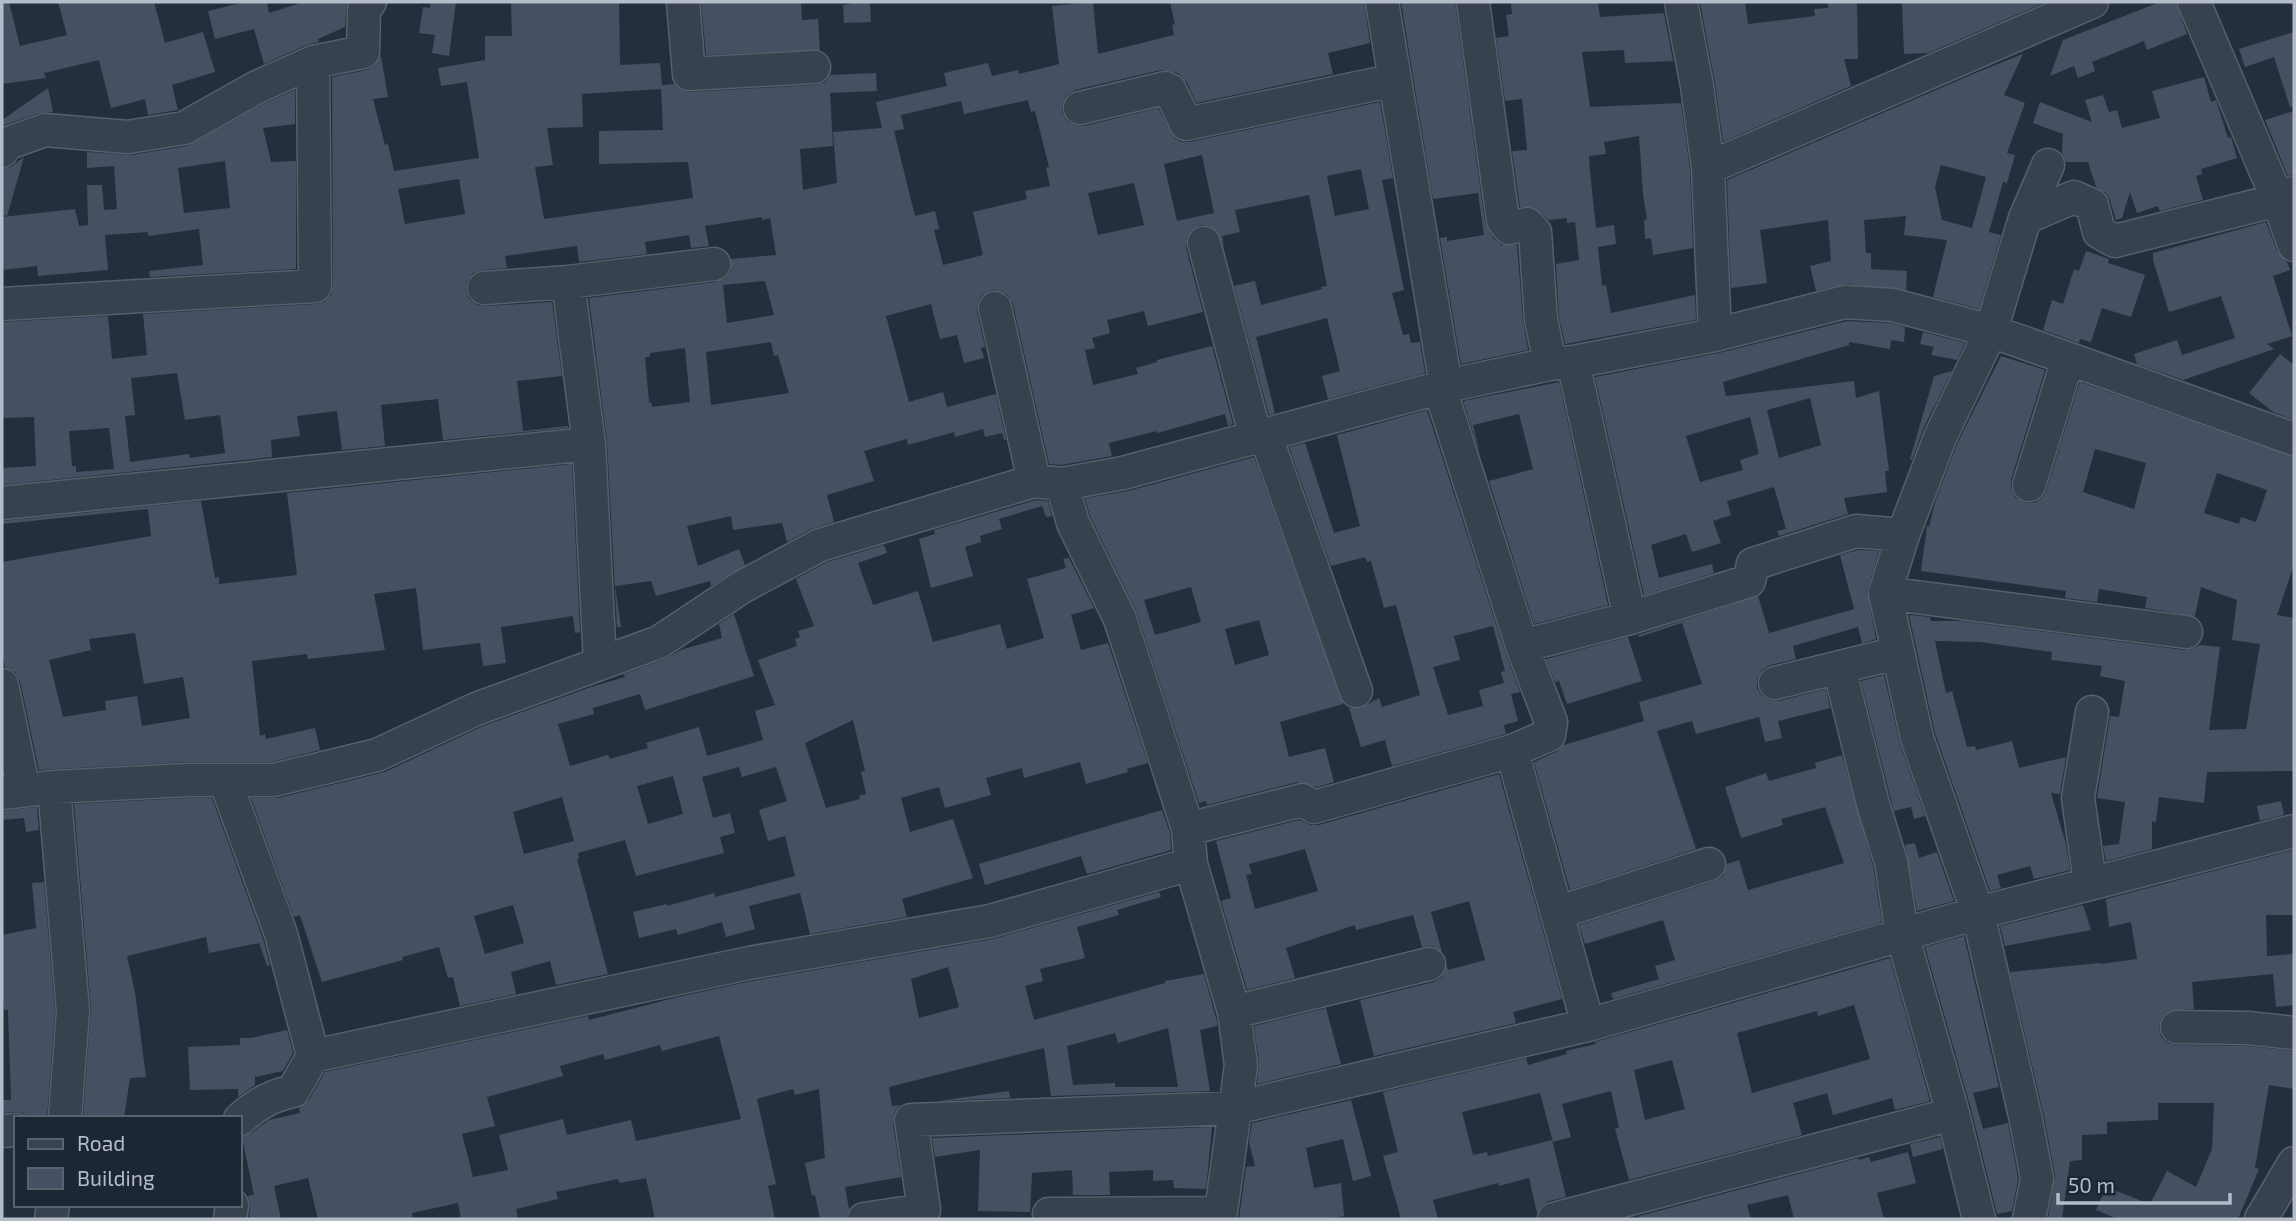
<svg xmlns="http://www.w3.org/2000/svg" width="2296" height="1221" font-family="'Exo 2',sans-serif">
<rect width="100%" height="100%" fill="#242f3e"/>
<path fill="#455162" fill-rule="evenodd" d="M2,2h7l11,44 47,-11 -9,-33h96l11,41 38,-11 12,40 -43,13 6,25 -30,5 -3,-16 -34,9 -12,-48 -55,13 2,5 -44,6z
M246,2h21l2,11 35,-11h43l-2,25 -27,12 1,3 -13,3 -42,19 -10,-35 -39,10 -7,-28z
M431,2h25l-7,54 -17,-3 3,-18 -16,-2 4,-26 7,1z
M511,2h108l1,63 40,-2 2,22 12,-1 6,6 9,2 126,-7 10,-3 5,-7 46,-2 1,18 -47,2 3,53 -33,3 3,41 34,-7 -4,-51 49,-4 -6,-26 71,-16 -3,-13 44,-10 4,13 26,-6 1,4 40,-10 -7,-58 41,-4 5,52 76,-19 -2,-10 3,-1 -5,-22h194l6,41 -42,10 5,21 -137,29 -9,-21 -9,-9 -17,-3 -86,20 -8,5 -4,7 -1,10 5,9 7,4 10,1 74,-18 16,30 7,4h8l191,-40 13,76 -11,2 22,110 -12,3 11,42 6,-1 2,9 9,-1 5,31 -97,26 -6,-23 18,-5 -13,-53 -71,19 19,76 -6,2 -35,-129 21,-5 6,24 61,-16 -1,-2 6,-1 -18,-91 -74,15 5,22 -18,4 2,10 -7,-15 -8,-5 -9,-1 -8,5 -5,8 -1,10 17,64 -55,14 -4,-15 -37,9 3,13 -18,5 3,10 -10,2 8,35 45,-11 -2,-6 21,-6v-2l55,-14 21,78 -5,2 -3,-12 -68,19 -1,-2 -47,12 3,13 -51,9 -12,-1 -36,-160 -5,-9 -7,-4 -9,-1 -10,5 -4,7 -1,9 8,36 -4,1 3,10 -20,5 -7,-28 -17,4 -9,-35 -45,12 23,86 34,-10 4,15 49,-13 10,46h-2l-2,-7 -17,4 -2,-8 -28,8 -1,-5 -46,13 -1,-6 -43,12 10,30 -47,14 7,27 -23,7 -24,13 -5,-19 -49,7 -2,-14 -44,10 11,40 41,-17 6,16 -34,21 -1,-5 -54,15 -5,-15 -36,5 6,41h-4l-10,-185 -18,-144 127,-16 8,-3 7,-8v-12l45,-4 -6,-37 -8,2v-3l-57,9 4,20 -18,2 -2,-13 -44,7 2,12 -68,8 -2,-16 -72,10 2,12 -24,2 -10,3 -6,8 -1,9 3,9 8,6 8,1 67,-4 10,74 -45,5 6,50 45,-5v2l-125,12 -5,-41 -57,6 4,41 -43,4 -5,-39 -40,5 3,20 -29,4 1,17 -270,28v-17l34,-2 -2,-49 -32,1v-96l106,-6 4,43 35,-4 -4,-41 173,-10 8,-2 7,-7 2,-9 -1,-209 35,-7 7,-4 7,-10 7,41 -15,2 12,46 3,-1 6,27 85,-13 -12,-76 -26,4 -3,-18 47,-8v-24h27zM661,89l2,41 -64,1v33l89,-2 5,36 -149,21 -9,-52 18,-2 -6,-37 36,-1 -1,-33zM1028,100l3,12 4,-1 14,56 -3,1 4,18 -25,5 2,8 -54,13 10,43 -40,10 -9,-35 5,-1 -4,-18 -20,5 -21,-85 10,-2 -3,-14 60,-14 3,13zM1202,155l12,58 -37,8 -13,-57zM1361,169l8,40 -34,7 -8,-40zM459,179l6,35 -60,10 -7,-35zM1134,183l10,42 -46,10 -10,-42zM765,281l9,34 -47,8 -4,-38zM771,342l3,14 4,-1 11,38 -78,12 -5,-53zM685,348l5,54 -38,5 -1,-5 -2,1 -4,-46h5v-4zM177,373l8,47 35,-5 5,38 -35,5 -1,-4 -59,8 -5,-46 10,-1 -4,-37zM109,428l5,41 -38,3v-6h-4l-3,-35z
M701,2h100l1,18 16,-1 2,31 -114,5z
M851,2h19l1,20 -27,1 -1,-18 8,-1z
M1401,2h54l30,221 9,16 8,6h15l6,75 5,30 -67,14 -21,-126 7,-1v4l37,-6 -6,-42 -45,6z
M1511,2h87l2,15 64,-4 9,48 -48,2 -1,-13 -42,2 8,55 91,-4 9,67 3,78 -40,7 -2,-17 -6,1 -1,-19 3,-1 -4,-25 -4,-58 -35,6 2,12 -17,2 1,16 6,56 18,-3 2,19 -18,3 4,39 4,-1 5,28 84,-18 1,25 -131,24 -6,-27 -3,-53 23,-4 -4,-38 -8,1v-5l-18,2 -16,-13h-13l-8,-56 15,-1 -5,-51 -17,2 -9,-63 13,-2 -3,-21 6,-1z
M1700,2h45l3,22 67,-8 -1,-7 14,-1v-6h29l1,57h-14l7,27 -128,56 -8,-59z
M1902,2h144l-118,51 -24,1z
M2160,2h16l11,32 -40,16 -3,-9 -52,21 3,9 -17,7 -4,-12 -24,10 13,-36z
M2294,32v75h-4l-16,-50 -29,10 -6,-18z
M2023,54l-19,41 21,8 -18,50 8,2 -8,28 -4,-1 -14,50 12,3 -22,74 -46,-12 14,-57 -43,-5 2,-19 -42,4 2,33h5v16l36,2 -1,19 -60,-6 -30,7 -6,-25 21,-5 -3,-41 -68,10 7,53 -36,5 -4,-108 251,-108zM1941,165l45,12 -14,51 -30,-8 -7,-33z
M2204,77l7,25 5,-2 12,38 3,-1 6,21 -36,11 1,5 -6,2 7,24 -43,11 -2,-5 -21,7 -7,-21 -8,26 -6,2 -6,-20 -4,-7 -10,-6 -8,-25h-22l-4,-9 1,-19 -30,-11 7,-21 52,20 -7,-22 18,-5 6,17 8,-2 5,18 38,-10 -8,-27z
M48,88l5,24 -14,1 -37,13v-6z
M295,90v34l-32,4 8,34 25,-1v108l-146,8 -1,-6 54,-6 -4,-36 -51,7v-4l-43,3 3,35 -70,6 -1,-10 -35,4v-53l73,-8 4,17 9,-1 -1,-40h15l2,25 13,-1 -3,-43 -27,2v-16l44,3 56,-9 78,-43zM225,161l5,47 -46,5 -6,-45z
M2294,111v64l-6,1 -23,-56z
M24,157l-17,59 -5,-1v-46l9,-2z
M2266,222l11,29 10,11 3,8 -17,6 19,60 -25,8 7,5 -91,31 -46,-16 -3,-10 43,-14 5,15 53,-17 -14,-42 -52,16 -16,-52v-7z
M2086,251l23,8 -1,4 37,12 -14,42 -29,-9 -11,34 -11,-3 -1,4 -36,-13 9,-30 11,4 11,-35 5,2z
M1847,321l43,2 15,4 -1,15 -13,-2 -1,9 -41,-7v3l-126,37 3,14 128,-15 2,17 23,-7 10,80h-4l2,21 -43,6 4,16 -69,22 -2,-5 9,-2 -12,-42 -47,14 4,14 -18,6 8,22 -29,9 -6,-18 -35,11 8,33 53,-14 2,9 -70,22 -49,-218 124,-24zM1810,398l11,47 -42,13 -12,-48zM1750,417l9,37 -19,6 3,10 -43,12 -14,-46z
M1923,332l42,11 -8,17 -26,-5 3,-8 -14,-3z
M2280,354l14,11v55l-21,-8 -24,-19z
M2001,356l44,14 -34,110v8l4,9 8,5 11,1 8,-5 4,-7 34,-109 214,75v108l-17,50 17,3v153l-87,1 -3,31 -45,-6 -3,25 -4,-1v28l-46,12 -3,-15 16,-2 6,-42 -28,-4 13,-82 9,1 6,-36 -25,-5 2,-10 -51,-6 1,-8 -72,-10 -45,-1 11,52 6,-2 15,56 8,-1 1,4 36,-9 7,27 47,-11 -6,37 -9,-1 15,51 4,26 -36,9 -4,-13 -33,9 4,13 -11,3 -55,-158 -26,-118 21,2 1,4h31l222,29 8,-1 7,-4 21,2 -11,83 37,-1 14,-85 -28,-4 5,-40 -36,-13 -6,29 -50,-8 2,-11 -48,-8 -2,13 -32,-4 1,-7 -145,-20 6,-45 2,1 7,-28 22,-57zM2095,449l51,14 -12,46 -51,-17zM2217,473l50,17 -11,32 -15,-5 -2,7 -35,-11z
M1952,371l-28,56 -12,33 -2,-1 24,-83z
M1559,382l49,223 -74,19 -45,-143 44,-12 -14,-55 -46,11 7,30 -17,-54z
M1427,410l78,242 15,40 -9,2 7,27 -14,4 2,9 -114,32 -7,-26 -24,7 -12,-39h12l18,-10 3,9 38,-12 -24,-90 -12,3 -13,-47 -4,1 -2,-5 -34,9 -42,-119 16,-4 29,90 26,-7 -23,-91zM1493,626l12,45 -4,1 3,11 -25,7 4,16 -35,9 -15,-48 27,-7 -6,-24z
M1254,457l89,247 -63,18 9,35 36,-9 9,34 -17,5 -20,-5 -90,23 -1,-4 -7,2 -62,-190 -47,-97 -5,-18 43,-7zM1191,587l10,35 -46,13 -11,-35zM1259,620l10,35 -34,10 -10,-36z
M572,464l8,168 -5,1 -2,-17 -72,11 5,36 -23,3 -3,-23 -57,7 -7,-62 -42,6 11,56 -77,9 -1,-5 -55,7 8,75 5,-2 1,5 49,-11 5,22 -48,12h-85l-148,8 -19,-89 -5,-9 -10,-5 -3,-14v-91l149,-26 -3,-27 -146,15v-3l199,-20 14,77 4,-1v7l78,-9 -10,-82zM135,633l9,51 39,-7 7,41 -48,8 -5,-30 -32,5 1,9 -43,7 -14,-57 42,-10 -2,-11z
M1036,500l12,1 4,15 -6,1 -4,-11 -43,13 3,10 -22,7 1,6 -16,5 8,29 -42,12 -12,-49 16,-5 -1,-4z
M884,545l3,8 -29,10 15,42 45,-14 15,51 67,-18 7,25 37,-11 -17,-59 39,-11 -3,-9 6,-1 25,50 -23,7 10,35 27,-7 40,120 -21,6 1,3 -42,12 -6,-22 -56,16 -2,-10 -36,10 5,17 -46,13 -6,-21 -38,11 9,34 43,-13 20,59 -71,21 5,18 -97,17 -10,-41 -51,13 6,23 -29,8 -4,-15 -44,13 -2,-6 -37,9 -6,-26 34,-8v2l47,-13 1,4 80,-21 -10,-40 -17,5 -9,-31 28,-9 -11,-34 -34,10 -3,-10 -37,10 11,41 17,-5 5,20 -15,4 4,16 -88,23 -11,-36 -47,13 1,5 -2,1 31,115 -52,11 -6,-24 -39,11 5,22 -56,12 -7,-29 -5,1 -9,-31 -37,10 1,3 -81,22 -22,-67 -6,2 -43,-119h27l107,-26 98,-46 108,-39 34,-10 -1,-3 41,-15 16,-9 41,-12 -3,-14 15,-10 20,62 -109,34 -5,-16 -47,14 1,6 -36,10 12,42 38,-11 2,4 38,-11 -2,-5 53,-16 8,29 56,-16 -8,-29 20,-6 -17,-45 39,-14 -2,-7 5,-2 -2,-6 16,-5 -18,-47 31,-17zM853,720l12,51 -4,1 5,22 -7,2 1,3 -34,9 -21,-65zM673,776l10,38 -35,10 -11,-38zM562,797l12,44 -50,13 -11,-42zM513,905l11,38 -39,11 -11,-38z
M1858,550l21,1 -12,40 9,48 -14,4 -4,-16 -65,19 3,13 -26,6 -8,5 -5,9v9l5,8 7,4 10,1 47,-12 4,19 -52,13 4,17 -17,4 -6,-25 -63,17 -4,-13 -35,10 39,118 -126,41 -36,-128 22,-10 8,-7 80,-24 -5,-19 63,-18 -20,-61 -43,14 -1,-2 120,-39 11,37 85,-24 -14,-54z
M1628,637l14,44 -75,23 -8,-23 -4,1 -9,-23z
M1884,675l16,69 25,72 -11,3 -3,-12 -17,4 -33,-130z
M1842,755l31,111 9,56 -269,77 -2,-6 48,-14 -4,-13 20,-6 -12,-40 -78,24 -6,-19 136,-44 8,-5 4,-12 12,-4 9,30 96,-27 -19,-56 -44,12 2,6 -42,13 -16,-51 41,-14 3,8 47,-13 -1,-5z
M1499,774l63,225 -49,13 3,11 -142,33 -14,-56 74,-18 8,-5 5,-11 1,4 37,-10 -16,-59 -38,11 11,40 -9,-6 -11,1 -9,-32 -57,15 -1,-5 -69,23 9,30 -48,12 -26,-89 10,-3 -15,-57 83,-21 12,5h8zM1305,849l13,42 -63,18 -9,-34 6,-1 -3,-10z
M187,798h25l51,141 7,26 -3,1 -8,-23 -50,10 -3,-16 -79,19 8,36 11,85 -16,1 -6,40h-41l8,-109 -17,-205z
M2281,801l3,14 -24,6 -3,-15z
M37,807l2,23 -13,2 -2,-14 -22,2v-9z
M1162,810l8,23 1,17 -84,24 -6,-18 -96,29 -6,-21z
M1915,843l4,15 18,-6 17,49 -37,10 -12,-66z
M2294,850v65h-28l1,41 27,-2v51l-18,2 -3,-33 -81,8 2,27 -25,2 -7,6 -3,9 2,11 7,6 8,2 71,1 47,5v38l-25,-4 -14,83 4,1 -21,50h-120l-22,-9 10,-23 44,17 17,-33 29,16 16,-38 2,-46h-56v17l-51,2v12l-25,1v25l-12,1 -8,58h-14l7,-43 -11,-60 -34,-144 90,-9 1,1 36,-5 -6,-37 -22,5 -3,-28z
M44,882l11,129 -8,107h-18l-6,-5 -8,-1 -13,1v-13h9l-3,-90h-4l-2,-25v-50l34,-7 -4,-45z
M1159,892l2,5 -44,13 2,5 -42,12 8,31 -45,11 3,12 -18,5 9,34 131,-37v-2l39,-7 13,48v4l-17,4 10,61 -159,5 -7,-48 -155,39 3,19 8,-1 -6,8 -1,10 8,54 -56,10 4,22 -3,10h-26l-5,-24 -3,1 -7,-33 20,-5 -6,-69 -24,6 -2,-6 -36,10 19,85 -8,2 7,33h-120l-9,-41 -26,5 -2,-4 -62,13 2,7 -42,10 2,10h-57l-3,-16 -46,10 1,6h-95l-10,-41 -34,8 7,33h-32l1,-12 -2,-11 6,-1 -12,-58 9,-4 18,-13 31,-7 -1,-5 10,-8 16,-28 263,-56 1,4 89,-23 74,-16 241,-42zM948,967l11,40 -40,11 -8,-39zM1168,1028l10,59h-63v-4l-42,2 -6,-39 48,-13 3,10zM719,1036l22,83 -105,22 -5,-21 -64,15 -4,-16 -64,16 9,35 -35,7 -11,-43 33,-8 -8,-29 76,-21 -3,-10 43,-12 2,6 55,-15 2,6z
M2083,905l8,25 -86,16 -5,-20z
M1964,936l35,151 -26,6 10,36 25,-6 10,56 -6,32 -15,3 -26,-105 -46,-162z
M1890,958l40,143 -35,9 -3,-12 -59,17 -6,-22 -34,10 9,32 -173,45 -14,-51 4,-2 -8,-36 -49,13 9,33 -18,5 -13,-49 -78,19 11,43 14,-3 1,4 64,-16 14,57 -17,4 -7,5 -5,7 -8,-35 -30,8 -1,-3 -65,17 5,19h-37l-18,-63 15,-4 -15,-60 143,-34 2,7 39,-11 -1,-3 30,-7 -1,-2zM1854,1005l16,54 -118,34 -15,-60 80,-22 1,5zM1672,1060l13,49 -40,11 -11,-50z
M1326,1008l15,56 -84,20 2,-21 -5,-37z
M287,1030l6,23 -10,18 -28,6v8l-17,12v-8l-48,1 -2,-43 52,-2v-7h11z
M1009,1091l1,7 -72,3z
M1351,1100l20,76 -18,5 -10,-42 -37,9 8,40 27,-5 3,33 -18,3h-87l7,-52 9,-1 -6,-24 3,-19z
M1212,1127l-6,62 -32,-1 -1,-8 -20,1v-11l-44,2 1,23h-37l-1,-25 -40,3 -2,39 -52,-1 2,-61 -45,7 -3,-19z
M1940,1137l3,12 -30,8 -3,-13z
M1908,1152l8,31 -39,10 7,26h-90l-6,-24 -41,10 4,14h-111l-1,-3 219,-58 1,2 10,-3 2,5z"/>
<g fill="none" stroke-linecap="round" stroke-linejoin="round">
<defs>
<path id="minor" d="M683,2l6,72 125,-7
M1473,2l30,218 6,8 18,-4 8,8 6,87 9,45
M1681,2l16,84 11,82 7,167
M2194,2l84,198 16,45
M1080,108l85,-20 5,2 16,34 209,-44
M2,151l4,-7 39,-14 83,7 56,-9 73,-41 56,-25 50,-10 1,-42 6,-8
M1708,168l384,-166
M2025,218l49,-21 18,8 7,27 16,9 163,-41 16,-7
M1204,243l52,195
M568,282l21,162 11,219
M484,288l84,-6 146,-18
M2,304l313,-18 -2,-224
M995,308l39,173
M1573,362l57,256
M1265,434l91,257
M1062,484l11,39 47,96 31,95 37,115 3,35 43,148 7,53 -21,154
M2029,485l39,-126
M2,503l587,-59
M1885,593l301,39
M1522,646l108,-28 119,-37 4,-17 103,-33 47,4
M1839,667l34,137 18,58 11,72 51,180 26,105
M1775,683l122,-30
M2,685l22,105
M1512,751l76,274
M225,780l56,154 32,122 -20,35c-22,5 -36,13 -53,28
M54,787l19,224 -8,107
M2,793l52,-6 133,-7h87l103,-25 99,-46 183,-67 83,-55 78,-42 214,-64 28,3 61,-11 323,-87 104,-22 23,-2 142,-27 130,-33 48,3 98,26 303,108
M1188,829l114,-29 12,7 198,-56 37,-16 2,-13 -29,-76 -80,-251 4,-9 -64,-384
M2090,882l-12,-84 14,-86
M1557,913l152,-49
M1234,1012l195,-48
M2177,1027l71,1 46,5
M313,1056l436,-93 241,-42 201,-57
M2,1131l14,-1
M1049,1214l171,-1
M51,1219l2,-14
M230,1219l2,-14
M864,1219l60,-9 -13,-90 324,-12 353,-83 390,-112 316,-82
M1554,1219l399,-105
M2029,1219l8,-40 -11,-59 -48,-207 -61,-175 -32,-145 18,-58 38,-100 50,-104 34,-113 23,-53
M2261,1219l33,-56"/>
</defs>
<use href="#minor" stroke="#565f6c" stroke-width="35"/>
<use href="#minor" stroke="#38414e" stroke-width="32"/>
</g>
<rect width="2296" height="1221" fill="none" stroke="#b4bcc9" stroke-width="7"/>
<rect x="14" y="1116" width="228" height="91" fill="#1d2633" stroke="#59626f" stroke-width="2"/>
<rect x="28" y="1139" width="35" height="10" fill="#38414e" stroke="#59626f" stroke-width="2"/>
<text x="77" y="1151" font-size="21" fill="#b4bcc9">Road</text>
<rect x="28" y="1168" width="35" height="21" fill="#455162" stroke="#59626f" stroke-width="2"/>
<text x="77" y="1186" font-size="21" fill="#b4bcc9">Building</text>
<path d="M2058 1193v10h172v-10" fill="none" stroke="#b4bcc9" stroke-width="3.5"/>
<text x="2068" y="1193" font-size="21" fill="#b4bcc9" stroke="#1d2633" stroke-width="5" paint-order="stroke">50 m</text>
</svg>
